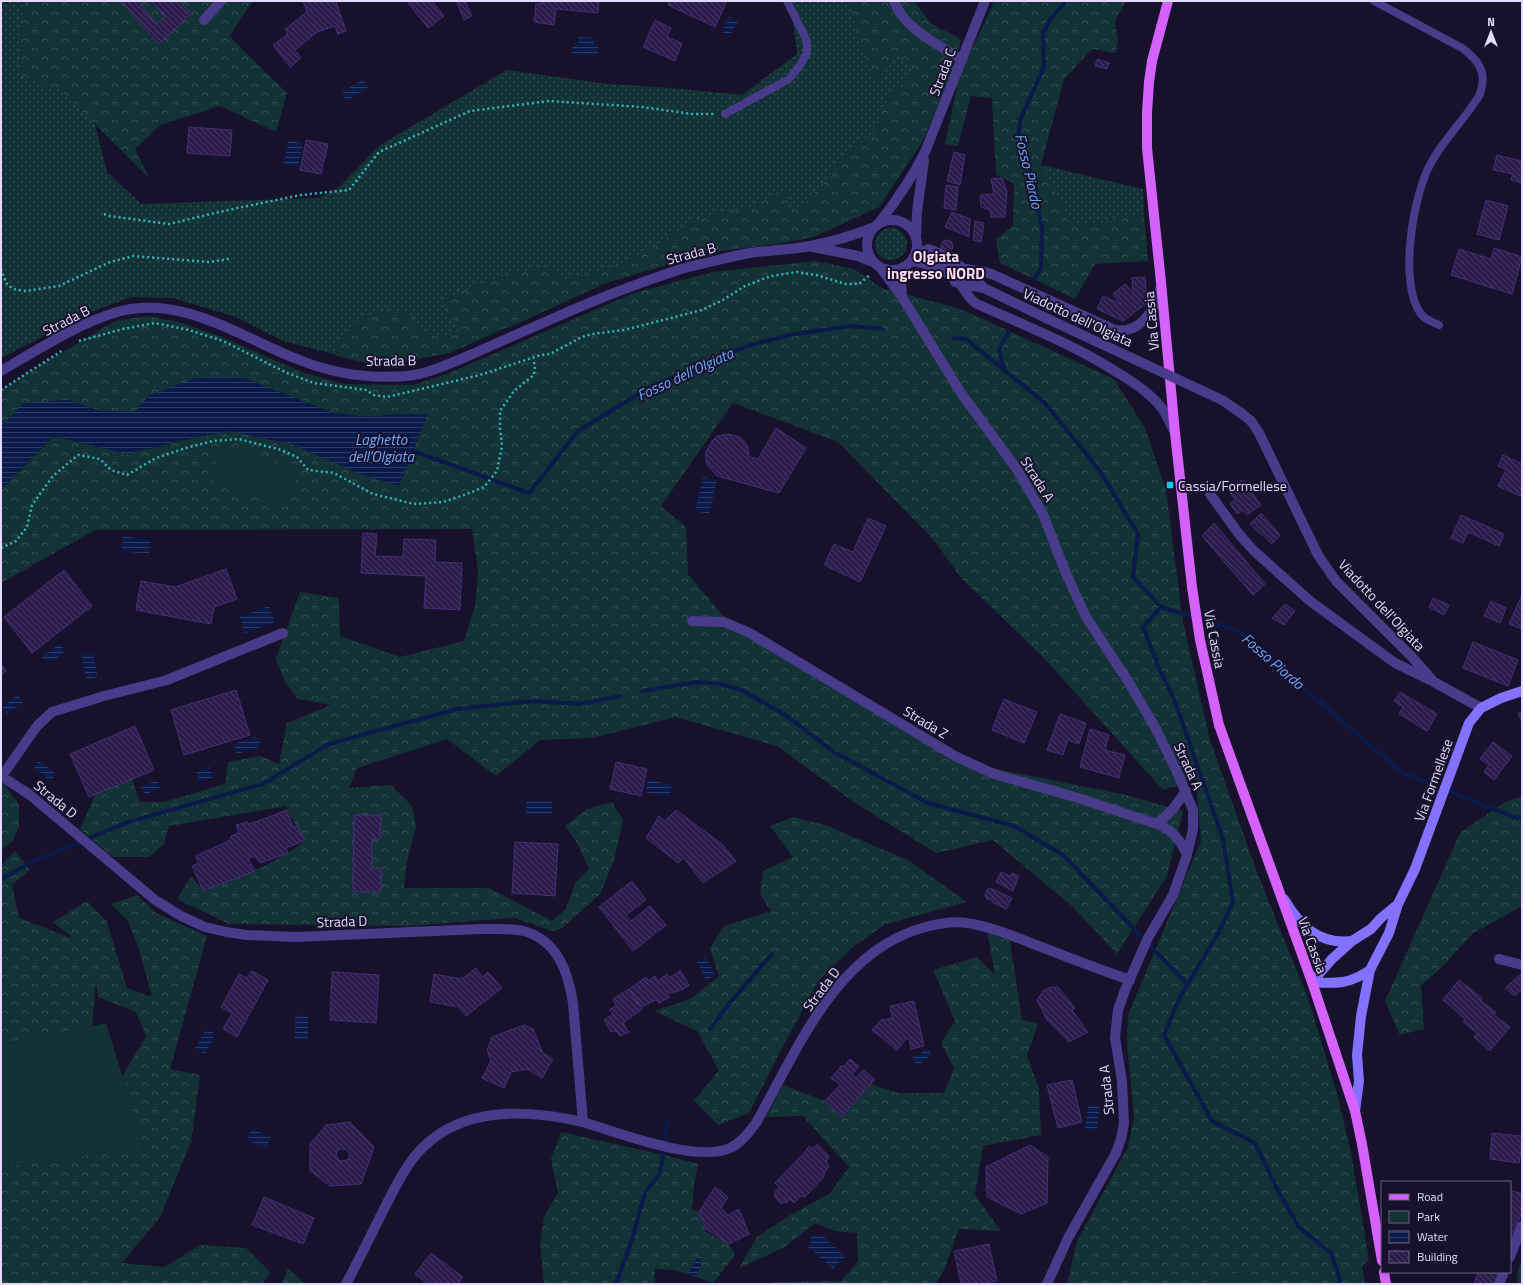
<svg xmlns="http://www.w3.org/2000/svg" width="1523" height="1285" font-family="'Titillium Web',sans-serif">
<defs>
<pattern id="grass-dots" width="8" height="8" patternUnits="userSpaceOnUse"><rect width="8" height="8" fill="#133235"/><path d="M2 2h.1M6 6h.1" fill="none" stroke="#354f53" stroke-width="1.8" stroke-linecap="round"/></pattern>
<pattern id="forest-crowns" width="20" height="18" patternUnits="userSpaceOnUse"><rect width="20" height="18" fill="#133235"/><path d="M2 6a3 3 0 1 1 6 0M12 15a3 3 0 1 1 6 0" fill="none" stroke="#354f53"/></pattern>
<pattern id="water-rules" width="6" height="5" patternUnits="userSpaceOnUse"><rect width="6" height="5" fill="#0a1a4a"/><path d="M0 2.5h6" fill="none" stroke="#2e3b65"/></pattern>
<pattern id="building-back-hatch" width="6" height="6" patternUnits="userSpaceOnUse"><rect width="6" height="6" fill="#2b1c4c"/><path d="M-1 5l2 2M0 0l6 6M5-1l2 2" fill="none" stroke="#4a3c67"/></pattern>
</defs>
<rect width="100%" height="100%" fill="#18112b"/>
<path fill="url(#grass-dots)" d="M1,1h67l21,100 18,71 34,32 178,-6 20,-11 41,-42 127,-75 101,14 64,4 70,7 55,-41 -4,-33 -9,-20h130l17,23 30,16 -8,31 -31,71 -43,65 -66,30 -107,16 -100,30 -94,43 -144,37 -85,-22 -47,-24 -63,-19 -42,-1 -40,15 -90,46z
M1041,165l102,24 1,25 -72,12z
M875 244a16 16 0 1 1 32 0a16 16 0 1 1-32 0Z"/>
<path fill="url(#forest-crowns)" d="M29,1h224l-24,35 58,57 -11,39 -56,-26 -60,19 -25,24 14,29 -86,-86 -44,-16 3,-70z
M851,1h63l17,23 28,14 -6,33 -31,71 -43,65 -66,30 -29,6 -78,10 -100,30 -156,70 -37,7 -45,3 -31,-7v-15l21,-23 30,-8 22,4 13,16 16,8 25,-9 -9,-3 -14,-24 17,-9 44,-18 44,-8 21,12 35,-9 44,-18 36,-25 25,-12 42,-7 30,-17 9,3 -1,16h12l24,-27 20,-27 30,-23 17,-41 12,-4 11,-18 -17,-15 -18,25 -12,-15 -13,-46z
M993,1h133l-11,20 3,18 -2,14 -24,-4 -28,30 -23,86 31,61 72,-12 4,47 -53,3 -20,35 -75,-36 -4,-24 17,-13 1,-42 -18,-10 -4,-76 -21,-2 -13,50 -13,-2 15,-71 32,-66z
M815,261l39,8 28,19 79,21 153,70 31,49 21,62 17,132 27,118 47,132 52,129 29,96 13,56 18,107 -7,6 3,18h-112l-16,-11 -34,11h-136l10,-43 51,-94 6,-30 -7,-76 1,-26 73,-174 -5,-61 -33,10 -120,-133 -81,-78 -30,-41 -94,-96 -105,-39 -72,103 25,21 2,47 42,50 88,56 153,84 151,30 61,17 -16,65 -50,78 -44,-47 -80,-67 -57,13 -81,-50 -78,-57 -101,-29 -84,21 -52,2 -44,36 -49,-37 -90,29 -8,20 42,-3 21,21 4,21 -9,34 -3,27h85l63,33 14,-12 9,-26 14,-14 -13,-28 -11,-15 22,-17 25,-7 11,18 -9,40 -14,34 -39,35 -9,2 -37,-13 -109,8 -177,-2 -52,-25 14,-23 12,15c38,-14 69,-26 102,-50l-18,-31 -1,-4 -117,20 -5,18 -15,13h-36l-33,-28 15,-34 37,-16 8,23h24l61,-18 3,-22 33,-6 18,8 8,-41 44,-18 -33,-6 -13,-17 -9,-24 24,-66 39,6 1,38 60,21 64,-16 11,-35 3,-34 -6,-43 -377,1 -94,53v-93l53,-54 73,18 52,-13 50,-10 63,13 68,30 68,-59 -31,-1 -29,3 -35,-4 -89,-35 -96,18 -12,16 -36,-1 -32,-11 -67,27v-37l36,-23 78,-46 33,-5 31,6 43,15 80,35 42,12 69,1 34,-11 187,-81 79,-21z
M1,781l18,23v22l-7,16 -11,8z
M1522,796v110l-50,28 -30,33 -21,19 3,43 -24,6 -15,-34 75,-168 43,-30z
M793,817l32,8 83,35 59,42 -81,22 -33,23 -34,33 -39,72 -31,61 -31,12 -24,-24 25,-31 -22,-39 -43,-20 36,-12 29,-23 -9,-28 14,-22 47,-15 -11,-17 3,-23 30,-14 -23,-31z
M15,851l15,19 -18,15 7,33 55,21 -21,-17 34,-21 20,21 20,66 25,9 -13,-48 -11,-28 -17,-17 26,-9 19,18 51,23 -37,133 30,6 -9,67 -31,75 -38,46 43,4 35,-22 46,3 25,25 -9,11h-261v-117l143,-20 -22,-70 24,-41 -10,-24 -38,-15 -2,-17 -4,46 -91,19v-180z
M987,930l23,11 12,79 16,4 -11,31 12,34 2,46 -58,11 -8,49 26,36 -42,-2 -15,41 -8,14h-166l2,-2 69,-1 17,-19 -1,-29 -22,-2 -20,-8 -30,24 -46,21 18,-31 30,-20 42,-23 20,-27 -46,-51 -37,1 17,-32 42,16 17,16 29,-33 27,9h46l10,-25 -13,-25 14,-22 -22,-51 44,-13 18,18z
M561,1132l103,23 34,9 -4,20 -2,25 7,3 7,20 23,12 6,11 -22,28 -38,-13 -20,-1 -1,15h-110l-4,-40 4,-27 14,-24 -7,-34z
M1522,1261v23h-5l1,-15z
M288,1268l17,16h-23z"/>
<path fill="#133235" d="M224,445l74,26 -13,36 -76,-28z
M106,1023l38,124 -143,20v-122z
M1237,1273l16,11h-50z"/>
<path fill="url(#water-rules)" d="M729,17l9,4 -8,15 -8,-4z
M578,37l16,1v5l4,1v11l-26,-1 1,-10h5z
M363,79l5,8 -21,14 -5,-8z
M289,140l14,4 -5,23 -15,-3z
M213,377l31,1 89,35 35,4 29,-3h31l-29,72 -39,-12 -68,-30 -63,-13 -50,10 -52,13 -73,-18 -53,54v-63l22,-24 45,-3 32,11 35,1 13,-16 44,-17z
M703,477l14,3 -8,34 -14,-3z
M123,536l27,4 -1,14 -28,-3z
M269,606l6,16 -30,11 -5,-16z
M60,645l3,2 1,5c-5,7 -14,11 -22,7l2,-5 7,-3 5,-5z
M93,653l5,24 -12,2 -5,-24z
M18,695l5,7 -15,11 -5,-2v-5z
M255,737l5,5 -3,6 -20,6 -3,-10z
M39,761l14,10 1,5 -3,5 -4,-1 -4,-6 -9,-5 2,-6z
M209,767l4,10 -13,5 -4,-9z
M157,780l4,7 -16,8 -4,-8z
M648,780l24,5 -3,12 -24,-5z
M526,801h26v13h-26z
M706,957l9,18 -9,5 -9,-18z
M295,1015h13v24h-13z
M206,1029l10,5 -11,20 -10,-6z
M928,1049l4,6 -15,11 -5,-8z
M1088,1105l12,1 -3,25 -12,-1z
M252,1129l19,8 -5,11 -19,-8z
M821,1234l24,22 -12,13 -25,-22 3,-4 -2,-4 4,-4 5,1z
M698,1257h3v6l-4,13 -9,-2 6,-12z"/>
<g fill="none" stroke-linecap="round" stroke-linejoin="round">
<path stroke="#0a1a4a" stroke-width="4" d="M1034,279l7,-11 1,-40 -16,-75 -7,-19 1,-14 24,-53 -1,-34 8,-15 15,-17
M1009,331l-10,18 5,21 41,33 55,68 38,63 -5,43 28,30 76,23 164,142 115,46 6,-2
M954,338l12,1 38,31
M413,451l116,42 49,-62 74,-45 95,-40 42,-11 62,-9 31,3
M1161,607l-18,20 16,41 15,31 49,140 10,63 -14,30 -40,67 -15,36 48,86 43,22 24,50 20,34 32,26 9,27 -1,4
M642,691l55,-9 22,2 23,6 46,27 46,35 94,51 86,23 49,29 124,129
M1,879l33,-18 94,-39 135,-38 66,-40 128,-35 76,-8 48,3 39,-8
M710,1029l19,-25 43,-50
M616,1284l16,-44 13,-48 15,-18 8,-54"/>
</g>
<path fill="url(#building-back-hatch)" stroke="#452e78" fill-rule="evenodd" d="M122,1h16l18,23 9,-7 -13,-16h17l3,4 4,-4h3l12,13 -32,30 -36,-40z
M303,1h33l10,30 -8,3 -3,-8 -18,6 -22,18 6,8 -11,9 -17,-22 15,-11 -3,-5 22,-17z
M411,1h21l12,15 -16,12 -20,-25z
M456,1h9l7,15 -8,4z
M541,1h58l-1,12 -42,-4 -2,16 -20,-3 2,-18h5z
M670,1h25l5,2 1,-2h26l-12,26 -47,-22z
M655,20l16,8 -4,9 15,6 -7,18 -32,-14z
M1097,59l12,4 -2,6 -12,-3z
M189,127l43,3 -2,26 -43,-3z
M306,140l22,4 -7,30 -21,-4z
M954,152l11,3 -5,30 -13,-4z
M1497,155l25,6v22l-11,-3 2,-6 -20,-4z
M1002,178l5,14 -2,25h-14l-1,-7 -9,-3 -1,-12 14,-1 -3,-15z
M946,185l12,2 -2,23 -12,-2z
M1486,200l22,6 -9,34 -22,-6z
M952,212l18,7 -1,18 -24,-10z
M975,221l9,2 -3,19 -8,-2z
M941 246a6 6 0 1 1 12 0a6 6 0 1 1-12 0Z
M1494,248l28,9 -10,37 -61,-19 8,-26 32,10z
M1145,277l2,26 -24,18 -26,-12 6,-13 18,8 -8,-10 12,-10 8,9 -1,-15z
M776,428l30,20 -27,45 -62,-17 -9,-10 -2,-5v-10l6,-10 5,-5 12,-2 11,3 5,5 3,5 1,10 9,2z
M1503,455l19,9v28l-2,4 -22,-10 8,-16 -8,-4z
M1242,480l19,25 -14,10 -4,-5 -6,4 -7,-10 5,-4 -7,-10z
M1261,513l19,22 -8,9 -22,-20z
M1461,515l43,19 -5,12 -31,-14 -5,11 -12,-5z
M868,518l18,8 -26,56 -36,-17 10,-21 19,8z
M1214,523l51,61 -12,11 -51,-59z
M363,533l14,1 -2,22 28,1 1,-18 32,1 -1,22 27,1 -2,47 -36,-2 2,-32 -65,-3z
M226,569l11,30 -23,8 -3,17 -75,-14 5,-29 34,6z
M64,570l28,36 -60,47 -28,-36z
M1521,597h1v32l-13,-5z
M1433,598l16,7 -5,10 -15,-8z
M1491,601l15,7 -6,15 -16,-7z
M1285,604l10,7 -11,14 -12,-7z
M1473,642l45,18 -10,26 -45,-18z
M1,664l5,7 -5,4z
M236,690l14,45 -66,20 -13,-45z
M1400,692l37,22 -10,17 -28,-17 4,-7 -9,-6z
M1004,699l33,13 -13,31 -32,-13z
M1522,712v11l-4,-10z
M1060,714l26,9 -7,21 -11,-4 -5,15 -16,-5z
M135,726l19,44 -65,27 -19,-43z
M1090,729l19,6 -4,15 20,5 -6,23 -39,-11z
M1493,742l19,14 -18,24 -10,-8 5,-7 -9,-6z
M616,762l31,7 -6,27 -31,-7z
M287,810l6,17 4,-1 8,14 -19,8 2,5 -28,10 -6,-7 -6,3 7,12 -52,20 -11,-25 6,-3 -2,-7 34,-16 1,-4 8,-3 -3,-8 11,-3 3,2z
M676,810l46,34 14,17 -33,22 -19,-25 -6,5 -32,-25 13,-22 6,5z
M354,815h27l-1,24h-8v29h9v24h-28z
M515,842l43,2 -3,52 -43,-3z
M1001,872l9,4 2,-3 7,3 -6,15 -17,-9z
M632,881l14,19 -20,15 5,6 19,-15 16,19 -33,26 -34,-44z
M990,888l22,10 -6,11 -14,-7v-2l-5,-1 -2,-4 2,-5z
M476,968l6,9 6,-5 14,16 -36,28 -7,-9 -29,-5 4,-28 28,5z
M680,970l9,15 -7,5 -12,3 -5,-4 5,8 -11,6 -3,-3 -15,7 -12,-18 17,-12 2,4 7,-5 3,5 9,-7 3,4z
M252,971l16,9 -31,57 -14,-8 9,-16 -11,-6 18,-33 8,4z
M332,972l47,3 -3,48 -46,-3z
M1521,974l1,1v13l-7,8 -10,-8z
M1459,980l23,18 -1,3 15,11 -2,3 16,12 -20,24 -16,-14 3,-4 -14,-11 2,-3 -22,-19z
M1051,987h7l17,21 -3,2 16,22 -19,10 -22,-22 -10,-20 7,-10z
M629,989l13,20 -19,14 6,9 -9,4 -4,-5 -5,1 -7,-12 9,-6 -4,-4 7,-4 -3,-7z
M914,1001l10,45 -13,3 -2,-11 -3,1 -9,11 -25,-20 10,-11 2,1 8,-2 -2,-12z
M524,1025l9,4 10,24 10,6 -11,19 -15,-9 -16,3 -7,16 -22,-10 9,-17 -4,-11 5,-13z
M850,1059l9,7 -7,9 4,3 7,-8 12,9 -33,38 -17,-16 15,-16 -9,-7 11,-13 1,2z
M1072,1080l10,42 -24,6 -11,-43z
M350,1122l24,25 -13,37 -31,2 -20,-15v-27l16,-19zM338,1149h7l5,5 -2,6 -8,1 -4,-5z
M1522,1132v14l-3,17 -29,-4 2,-26 29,3z
M817,1144l12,12 -3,6 3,4 -5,7v4l-19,20 -4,-1 -7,7 -4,-4 -4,4 -2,-1 -3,2 -7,-8 2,-2 -1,-2 4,-5 -4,-4 29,-30 5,-7 3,3z
M1030,1145l18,12 -1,46 -26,11 -34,-17 -1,-30z
M715,1187l13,10 -7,11 7,7 11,-6 10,25 -20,10 -23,-15 -7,-17z
M1510,1190l12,4v17l-12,32z
M264,1197l50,21 -11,26 -51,-19z
M989,1244l8,37 -15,3h-21l-7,-33z
M431,1253l32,24 -5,7h-30l-13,-10z
M1478,1272h21l-4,12h-21z"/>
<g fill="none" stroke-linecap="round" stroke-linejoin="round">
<path stroke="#2fb7bf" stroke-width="2.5" stroke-dasharray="2 3" stroke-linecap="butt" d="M104,214l5,2 60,8 59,-14 73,-15 48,-5 30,-38 91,-41 79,-10 93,6 50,7h23
M1,269l5,14 7,6 12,2 34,-5 51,-24 23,-6 76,6 20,-3
M79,341l44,-12 32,-6 34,7 34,11 64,32 27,10 52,7 8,5 13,2 93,-22 61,-20 9,-1 32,-17 10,-3 32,-4 78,-20 21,-10 22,-14 26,-10 26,-4 19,3 30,9h13l12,-10
M1,390l62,-40
M1,548l15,-7 11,-14 5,-22 21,-29 25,-21 22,4 11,11 16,5 29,-17 30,-10 27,-7 26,-2 42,11 16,7 11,13 26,3 39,21 41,10 29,-2 24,-8 17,-7 13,-16 5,-25 -2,-18v-17l14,-20 20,-16 1,-9 -2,-7"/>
<path stroke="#473b8a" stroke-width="8" d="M1374,1l88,47c18,13 26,26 17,48 -14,23 -35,43 -48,67 -18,31 -33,121 -10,151 4,6 12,8 18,11
M725,114l64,-35 10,-12 8,-14v-12l-20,-40"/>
<path stroke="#473b8a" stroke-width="10" d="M894,1c9,27 45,44 68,59
M204,20l17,-19
M867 245a25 25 0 1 1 50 0a25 25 0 1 1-50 0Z
M879,223c18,-23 33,-45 46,-71l60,-151
M916,235l1,-23 7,-52
M813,247l45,9 15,6
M917,248c14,11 31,18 49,21 10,2 19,2 28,6l121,55c27,4 41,-22 46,-45
M928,249c23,7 39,22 56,39
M911,261c17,2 36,10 48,22 7,7 9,16 18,21 47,21 95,40 138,67 17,10 34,21 46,36 6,8 9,16 13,24
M880,267l22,30 59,96 55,75 27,46 22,57 21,46 42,64 27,46 23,47 15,36v19l-6,26 -14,40 -25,43 -23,52 -7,20 -3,28 7,43 2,42 -3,16 -5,14 -48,85 -21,46
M955,282l29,6 64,31
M902,297l-1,-15 2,-15
M1,371c36,-21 76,-47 116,-59 65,-18 123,25 180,47 34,14 73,20 109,17 22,-2 42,-12 62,-20 22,-10 45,-20 68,-30 46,-21 93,-40 142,-56 11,-4 24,-6 36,-9 12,-3 24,-6 36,-8 20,-3 40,-3 60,-7 21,-4 42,-10 62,-18
M1241,413l10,8 8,12 59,122 18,26 76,76 22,25 47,26
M1210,494l29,40 15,17 56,50 85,62 35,17
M692,621l32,1 24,10 207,124 39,18 84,24 82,27c14,7 21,16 27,30
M1,776l29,19 125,105 26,16 24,11 21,5 21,3 49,2 185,-8c14,0 30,-1 43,2 34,10 44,41 49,72l10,119c-58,-13 -126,-17 -168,34 -14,17 -22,36 -32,55 -12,24 -24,49 -37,73
M2,776l35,-50 15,-14 52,-16 63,-16 116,-47
M1157,824l15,-14 14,-19
M1499,959l23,6
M583,1122c35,11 114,41 147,26 11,-5 19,-16 26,-25 41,-72 79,-170 166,-195 17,-5 34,-8 51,-4 22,4 43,13 63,21 31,12 62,24 94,35
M1510,1257l12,-31
M1499,1284l5,-12"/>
<path stroke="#8571ff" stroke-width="10" d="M1284,899c16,27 35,46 68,42
M1312,982l20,-23 20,-18 19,-12 10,-11 17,-14
M1312,982c24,2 38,2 58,-12
M1355,1111l4,-30 -2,-26 4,-39 9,-46 19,-37 9,-29 17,-35 54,-146 12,-15 20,-10 21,-7"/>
<path stroke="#d561ff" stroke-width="10" d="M1168,1l-16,60 -3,21 -2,31v35l14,134 14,151 17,154 8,53 19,85 93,257 43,129 7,33 20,117
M1384,1272l2,12"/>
<path stroke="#473b8a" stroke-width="10" d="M1048,319l174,81 19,13"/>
</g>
<rect fill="#06cbff" stroke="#18112b" stroke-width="1.5" x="1166" y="481" width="8" height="8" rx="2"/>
<g text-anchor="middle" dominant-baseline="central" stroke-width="4" stroke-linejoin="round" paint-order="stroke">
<g font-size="14" fill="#e3daff" stroke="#18112b">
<text transform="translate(942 72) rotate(-69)">Strada C</text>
<text transform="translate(691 253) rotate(-15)">Strada B</text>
<text transform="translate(1078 317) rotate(25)">Viadotto dell'Olgiata</text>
<text transform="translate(66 320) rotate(-27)">Strada B</text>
<text transform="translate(1151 321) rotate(-95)">Via Cassia</text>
<text transform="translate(391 360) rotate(-1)">Strada B</text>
<text transform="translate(1038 479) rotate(58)">Strada A</text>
<text transform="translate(1382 605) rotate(47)">Viadotto dell'Olgiata</text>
<text transform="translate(1215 639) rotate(79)">Via Cassia</text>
<text transform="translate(926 722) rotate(31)">Strada Z</text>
<text transform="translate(1189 766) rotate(65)">Strada A</text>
<text transform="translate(1433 780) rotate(-70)">Via Formellese</text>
<text transform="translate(56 799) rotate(39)">Strada D</text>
<text transform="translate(342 921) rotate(-2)">Strada D</text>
<text transform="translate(1313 945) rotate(70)">Via Cassia</text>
<text transform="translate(821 989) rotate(-53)">Strada D</text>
<text transform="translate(1106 1090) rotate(-96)">Strada A</text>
</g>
<g font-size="14" fill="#e3daff" stroke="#18112b" text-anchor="start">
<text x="1178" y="485">Cassia/Formellese</text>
</g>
<g font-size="15" font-style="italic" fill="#68a9ff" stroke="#18112b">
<text transform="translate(1029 171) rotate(77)">Fosso Piordo</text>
<text transform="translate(685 374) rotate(-25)">Fosso dell’Olgiata</text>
<text x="381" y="439">Laghetto<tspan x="381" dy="17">dell'Olgiata</tspan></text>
<text transform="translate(1273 661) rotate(41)">Fosso Piordo</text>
</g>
<g font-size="15" font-weight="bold" fill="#ffdcef" stroke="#18112b">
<text x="936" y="256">Olgiata<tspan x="936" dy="17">ingresso NORD</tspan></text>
</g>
</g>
<rect width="1523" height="1285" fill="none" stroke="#e3daff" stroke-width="4"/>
<rect x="1381" y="1181" width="130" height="92" fill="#18112b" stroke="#696180"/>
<rect x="1389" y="1194" width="20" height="6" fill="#d561ff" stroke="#696180"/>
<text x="1417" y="1201" font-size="12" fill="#e3daff">Road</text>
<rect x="1389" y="1211" width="20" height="12" fill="#133235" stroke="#696180"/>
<text x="1417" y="1221" font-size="12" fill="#e3daff">Park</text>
<rect x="1389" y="1231" width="20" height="12" fill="url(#water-rules)" stroke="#696180"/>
<text x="1417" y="1241" font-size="12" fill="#e3daff">Water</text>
<rect x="1389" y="1251" width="20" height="12" fill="url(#building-back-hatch)" stroke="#696180"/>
<text x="1417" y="1261" font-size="12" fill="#e3daff">Building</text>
<g transform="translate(1491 32)" stroke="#18112b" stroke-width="3" paint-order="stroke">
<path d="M0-3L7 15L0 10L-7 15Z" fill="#e3daff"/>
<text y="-6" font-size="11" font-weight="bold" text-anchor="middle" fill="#e3daff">N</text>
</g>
</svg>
